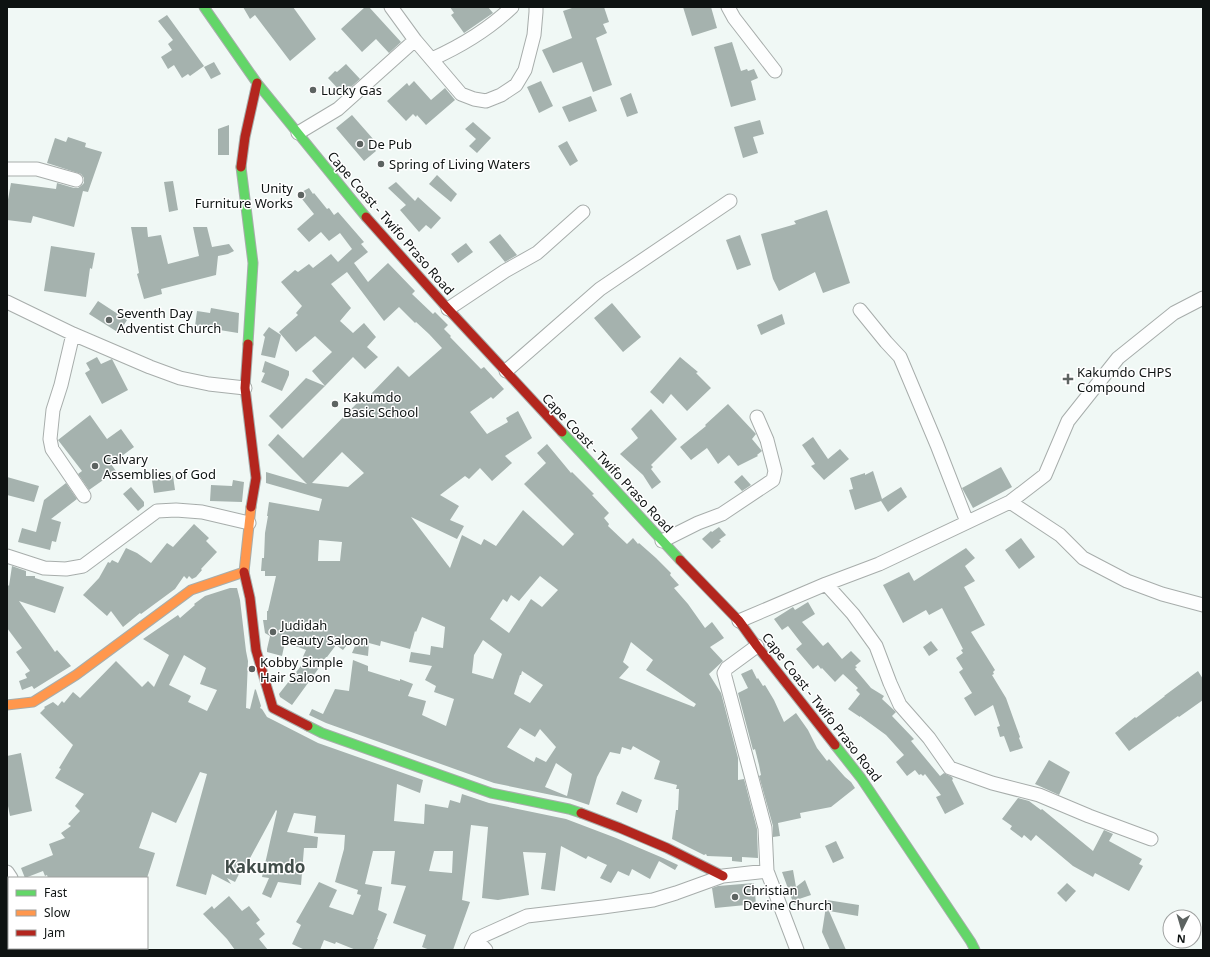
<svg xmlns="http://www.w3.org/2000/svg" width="1210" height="957" font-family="'Noto Sans',sans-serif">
<rect width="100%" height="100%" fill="#f0f8f5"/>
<path fill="#a5b2ae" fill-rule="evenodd" d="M243,7h50l23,32 -26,22 -35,-46 -5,4z
M365,7h4l32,35 -12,11 -13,-14 -14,13 -21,-23z
M450,7h38l5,6 -29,20 -13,-18 3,-2z
M575,7h29l5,15 -6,2 4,9 -11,5 16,47 -19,7 -11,-30 -29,11 -11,-23 30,-12 -9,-27z
M683,7h28l6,21 -25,8z
M167,15l37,51 -14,10 -2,-2 -6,4 -8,-13 -6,4 -7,-12 11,-7 -4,-6 5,-4 -15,-19z
M732,42l9,29 6,-2 1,2 6,-2 4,9 -7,3 5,19 -25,7 -17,-60z
M214,62l7,12 -10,5 -7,-12z
M346,64l14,15 -17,15 -15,-16 7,-7 2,1z
M414,81l17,19 14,-12 10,12 -29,25 -9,-10 -1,2 -3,-3 -7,7 -19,-20 20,-18 2,3z
M541,81l12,25 -14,7 -12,-26z
M631,93l7,20 -11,4 -7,-19z
M591,96l6,15 -28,11 -7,-15z
M352,115l22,25 -4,4 6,7 -12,10 -28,-33z
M760,120l4,14 -11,3 5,16 -15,5 -9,-31z
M473,122l18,16 -14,15 -8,-7 7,-7 -11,-10z
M229,125v30h-11v-26z
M68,137l18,6 -1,4 17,5 -14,40 -5,-1 -9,36 -41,-11 -2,7 -24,-3v-15l4,-22 45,6 1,-6 17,5h4l4,-3 2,-2v-5l-3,-4 -34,-11 8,-25 11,4z
M567,141l11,20 -8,5 -12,-20z
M437,175l20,19 -6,8 -22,-18z
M173,181l5,29 -9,2 -5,-30z
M396,182l19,19 3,-4 23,21 -10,11 -5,-4 -7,7 -19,-22 6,-5 -18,-17z
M309,188l4,6 1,-1 13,16 2,-1 5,7 4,-3 26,30 -3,2 7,8 -14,11 14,19 20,-19 27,28 -3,3 21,20 2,-2 13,13 -4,4 7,7 -1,1 31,32 3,-2 20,22 -11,10 -2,-2 -21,15 17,22 21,-12 -2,-4 12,-7 14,27 -27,18 7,7 -20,18 -12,-13 -11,11 -4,-3 -25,19 19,11 -9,14 14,6 -7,13 -46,-22 39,51 12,-33 19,10 3,-6 12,7 27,-36 40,36 11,-12 -50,-50 22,-21 -9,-10 10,-9 24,29 1,-1 22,22 -2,1 17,18 -5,5 5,6 -1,2 19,18 6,-6 5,6 1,-1 17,15 15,15 -1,2 9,10 -5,3 14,16 17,24 7,-6 12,16 -14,9 13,14 -14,13 12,19 17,65v22l6,-1 13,50 1,29 -16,-1v5l-10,-1v-4l-25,-1 -1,-2 -2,1 -32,-16 4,-29h2l1,-21h-3l1,-4 -23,-6 6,-18 -27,-15 -2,4 -9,-3 -2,7 -10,-2 -13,25 -8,28 -18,-6 -77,-16 -168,-60 -17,-8 3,-6 11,5 12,-25 14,2 4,-31 15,6v5l32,10v-2l13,5 -5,12 18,5 -4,14 24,11 8,-27 -20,-7 2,-6 -11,-6 7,-14 -23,-4 2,-10 19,3 1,-9 12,2 2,-21 -23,-10 -6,15 -1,-1 -5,18 -29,-8 -1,5 -11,-3 -1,13 -16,-3 6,-14 -5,-2 -10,13 -7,-5 -9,12h-1l-2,4 -32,44 -12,-8 -1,-3 25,-32 -3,-1 5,-11 -21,-8 -3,14 -15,-4v-3l3,-13 -5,-3 -2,-13h4v-9h1l8,-35h-11v-5h-4l1,-13h2l1,-25 3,-17h-1l2,-14 50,9 3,-12 -56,-16v-11l41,12 -39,-39 10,-11 25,24 63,-64 3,2 29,-30 11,11 33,-29 -13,-14 -13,-12 -1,1 -16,-16 -15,14 -37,-49 -16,12 20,24 -11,13 13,12 11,-10 12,14 -9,10 11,10 -13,12 -12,-12 -28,29 -13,-15 20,-19 -17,-16 -19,16 -17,-20 19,-17 -2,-2 6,-7 -21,-24 14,-12 3,2 11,-8 4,4 18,-14 7,8 14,-13 -12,-16 -11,8 -8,-9 -12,10 -12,-13 17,-15 -16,-20zM342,452l22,21 -16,14 -36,-4zM319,540l23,2 -2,19h-22zM540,576l18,14 -16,17 -11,-8 -22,34 -19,-14 13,-20 4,3 4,-7 8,6zM483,640l19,14 -9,25 -21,-6 2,-18zM631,642l22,18 -7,10 50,34 -2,3 -75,-29 10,-11 -6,-5zM522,671l21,14 -13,18 -16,-9 6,-19h1zM520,728l15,9 5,-8 16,18 -10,15 -10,-5 -2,5 -27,-15zM556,763l16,11 -5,22 -22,-9z
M827,210l23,73 -27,10 -8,-21 -36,19 -6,-12 -12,-45 35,-10 -2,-3z
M131,227h16l1,10 13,-2 7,29 31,-8 -6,-29h14l5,20 17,-3 5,7 -6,3 -10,2 -2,19 -55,14 1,5 -18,5 -7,-25 2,-1z
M500,234l17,21 -12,7 -16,-20z
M740,235l11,30 -14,5 -11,-30z
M466,243l7,9 -15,11 -7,-9z
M51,246l44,7 -3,16 -2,-1 -4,29 -42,-6z
M98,301l29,19 -8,13 -30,-19z
M612,303l29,34 -18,15 -29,-34z
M211,308l28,5 -1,20 -43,-7 2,-15 13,2z
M782,314l3,10 -24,11 -4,-10z
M269,327l12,8 -6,23 -14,-3 4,-18 -2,-2z
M97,357l4,7 11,-5 16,31 -26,14 -17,-31 5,-3 -4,-7z
M680,357l18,15 -2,1 15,15 -24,23 -16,-17 -8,10 -13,-12z
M265,361l24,10v4l-7,16 -21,-9 4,-9 -3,-1z
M306,378l19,8 -43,43 -13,-13z
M728,404l28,30 -4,5 10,12 -5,4 1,1 -20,10 -9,-11 -11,9 -11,-16 -16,12 -11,-13 26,-21 -1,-1z
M651,409l26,30 -26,26 2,2 -2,2 10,13 -9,7 -9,-14 -23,-21 18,-16 -7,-9z
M90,415l17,24 14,-10 13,18 -23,17 5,7 -27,19 -11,-16 4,-3 -24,-31z
M813,437l15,22 12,-10 9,10 -25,21 -13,-14 4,-2 -13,-19z
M1001,467l11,20 -39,21 -11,-20z
M873,471l9,28 19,-12 6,10 -19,15 -7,-11 -26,9 -6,-20 4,-1 -3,-11 15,-5v2z
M742,475l9,10 -9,6 -8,-9z
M173,476l2,14 -21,3 -2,-13z
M7,477l32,9 -5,16 -27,-7z
M233,480l11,2 -2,20 -32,-1 1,-16 21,1z
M66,483l11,16 -26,20 10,3 -5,20 -4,-1 -2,9 -32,-8 4,-14 14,4 8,-32z
M131,487l13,15v4l-6,5 -15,-17z
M194,524l15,14 -3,3 11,11 -16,17 1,1 -6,7 -4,2 -3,-3 -2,3 -3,-3 -9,13 -34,25 -1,-1 -17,14 -12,-16 -4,5 -24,-21 16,-17 9,-16 2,1 2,-3 6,3 8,-15 11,5 14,10 16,-20 6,4z
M719,527l7,8 -7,5 2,1 -9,8 -10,-10 9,-8 1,1z
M1021,538l14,19 -16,12 -14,-19z
M966,548l9,10 -10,8 10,15 -11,6 21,38 -14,7 24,38 -2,2 1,2 -2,1 14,23 14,39 -1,1 4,10 -13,4 -6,-16 -4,1 -3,-10 3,-1 -7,-21 -18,11 -11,-18 8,-5 -13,-21 4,-3 -7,-11 7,-5 -2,-3 2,-1 -21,-41 -13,7 -3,-5 -23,13 -20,-38 26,-13 5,9z
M12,566l14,5v5h9v2l29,9 -9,26 -36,-12 36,51 2,-2 14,16 -37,23 -2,-3 -10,4 -3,-9 8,-3 -2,-4 5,-3 -14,-19 6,-4 -15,-20v-44l2,2z
M230,588h7l3,12 6,51 2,10 -2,47 4,1 5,-20 1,1 5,16 -1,2 2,1 5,8 6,3 45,23 105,37 -3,13 -23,-9 -3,37 30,3 1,-20 23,4 2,-8 10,3 2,-9 27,9 77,16 50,19 47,20 15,7 -3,5 -16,-9 -9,18 -18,-10 -3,7 -11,-5 -7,12 -11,-5 7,-13 -19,-9 -2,3 -25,-13 -6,45 -14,-2 5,-36 -23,-1 6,43 -31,5 -16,-2 6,-71 -17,-2 -9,75 8,2 -17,48h-23l-8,-3 4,-12 -33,-12 13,-37 -15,-2 4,-33h-22l-8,33 17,3 -4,23 9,4 -10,25h1l-5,11h-17l-20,-8 -1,2 -11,-4 -4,10h-15l-13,-6 9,-19 -5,-3 23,-40 18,8 -8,17 24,8 8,-20 -4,-1 1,-4 -23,-8 9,-33 1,-14 -31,-2 2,-17 -22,-3 -7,19 31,5 -1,11h-13l-3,37 -23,-3 -7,16 -9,-4 7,-16 -7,-1 15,-66 -1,-1 -34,63 -2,-1 -5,10 -8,-4 4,6 -19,-10 -6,21 -30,-9 31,-112 -7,-2 -24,51 -24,-11 -13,36 16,5 -8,25h-99l-1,-3 -2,1 -2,-5 -18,7 -4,-10 32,-13 -4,-11 16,-6 -4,-5 10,-7 -3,-2 12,-13 -5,-5 9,-12 -29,-16 6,-9 -2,-1 14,-23 -33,-32 5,-5 -1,-1 9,-5 5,4 4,-5 2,2 9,-11 7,6 36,-37 26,26 6,-6 6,6 15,-32 -26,-16 35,-24 2,3 15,-13 -1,-1 11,-8zM184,655l22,13 -6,16 17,6 -10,21 -19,-9 3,-6 -22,-11zM434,851h19l-1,22 -23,-2z
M808,602l7,12 -13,8 21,24 5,-4 14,17 9,-8 10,10 -6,5 2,1 -2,2 16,19 13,8 -2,3 14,13 -4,4 22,23 -3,2 29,35 4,-3 8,4 1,2 -1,1 12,24 -19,10 -9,-17 5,-2 -16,-21 -2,2 -2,-2 -2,1 -4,-5 -8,6 -11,-14 8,-7 -18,-20 -26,-19v1l-12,-8 12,-15 -4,-4 2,-2 -15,-14 -8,8 -13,-14 -1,1 -3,-4 -5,4 -17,-20 6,-5 -14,-18 -6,4 -8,-11 19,-12 2,3z
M931,641l7,9 -9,6 -6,-9z
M752,669l5,10 1,-1 5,8 2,-1 9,15 10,22 12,-9 12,17 9,18 10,13 2,-2 16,18 6,5 4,6 -24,19 -31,6 1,5 -23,5 2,13 -7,1v-11l-14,-50 2,-1 -2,-10 -4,-16 -2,1 -15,-57 10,-5 -7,-14z
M1198,671l5,8v21l-24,17 -1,-1 -49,35 -14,-18 20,-16 1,1 29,-22h-1z
M21,753l11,58 -22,5 -3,-15v-45z
M1049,760l21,12 -11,23 -24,-11z
M622,791l20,9 -5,13 -21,-9z
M1018,798l11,3 12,9 1,-1 51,42 11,-21 9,4 -4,7 33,18 -3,5 4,2 -14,25 -34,-18 -2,4 -20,-11 -37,-31 -5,6 -7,-6 -2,3 -12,-9 2,-3 -10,-7z
M836,841l8,17 -11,5 -8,-17z
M793,870l3,17 9,-7 6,15 -12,4v4l-5,2 -12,-33z
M754,883l2,21 -41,4 -3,-20 6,-2z
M1067,883l9,8 -10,11 -9,-9z
M229,896l13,15 7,-5 11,14 -4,3 9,11 -6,5 9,11h-33l-8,-11 -24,-25 9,-8 2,3z
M827,900l32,5 -1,11 -29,-5 17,39h-16l-8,-18z"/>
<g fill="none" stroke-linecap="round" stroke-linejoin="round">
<defs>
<path id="street" d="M728,7l6,11 41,53
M415,40l46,54 13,5 12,2 15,-6 15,-10 9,-15 9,-35 2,-23v-5
M432,59c29,-13 57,-30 80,-52
M298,133l40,-24 77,-69 -24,-33
M7,169h30l39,11
M7,302l66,32 77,33 30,11 29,6 36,4
M448,309l57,-38 32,-18 46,-41
M860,310l26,32 14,15 37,88 30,77
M73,334l-12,51 -8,25 -3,29 2,10 32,47
M506,371l94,-82 130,-88
M1010,502l50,33 23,23 44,23 35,13 41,11
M662,541l36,-18 24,-9 51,-34 2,-9 -8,-31 -10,-23
M7,556l37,12 22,1 17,-3 74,-55 19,-1 26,2 47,11
M826,584l27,30 23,32 14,37 10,22 29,33 21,30 42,15 47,12 50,21 62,23
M739,621l87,-37 53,-20 131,-62 35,-27 23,-54 50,-63 56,-45 29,-15
M757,646l-30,22 -3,5 41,155 2,43 30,79
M7,872l4,6
M476,939l10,11
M52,948l1,2
M471,950l5,-11 51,-23 76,-9 50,-7 23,-7 47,-17 44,-5"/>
<path id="fast" d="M204,7l53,76 109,134
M241,167l12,96 -5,81
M562,432l118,128
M308,726l14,7 169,60 78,16 12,4
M835,745l26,33 110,164 4,8"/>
<path id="slow" d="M7,705l26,-3 43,-27 115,-85 53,-18 7,-65"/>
<path id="jam" d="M241,167l4,-30 12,-54
M366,217l82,92 114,123
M248,344l-3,44 11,90 -5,29
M680,560l59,61 18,25 78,99
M244,572l6,26 6,52 17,58 35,18
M581,813l39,15 47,20 56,28"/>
</defs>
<use href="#street" stroke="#a7adab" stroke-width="15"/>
<use href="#fast" stroke="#a7adab" stroke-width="11"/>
<use href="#slow" stroke="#a7adab" stroke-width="11"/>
<use href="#jam" stroke="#a7adab" stroke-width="11"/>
<use href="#street" stroke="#fdfefe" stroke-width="13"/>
<use href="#fast" stroke="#63d668" stroke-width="9"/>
<use href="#slow" stroke="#ff974d" stroke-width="9"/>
<use href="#jam" stroke="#b3261e" stroke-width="9"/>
</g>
<g fill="#5d6361" stroke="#fff" stroke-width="1.5">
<circle cx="313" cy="90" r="4"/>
<circle cx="360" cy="144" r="4"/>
<circle cx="381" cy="164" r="4"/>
<circle cx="301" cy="195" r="4"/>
<circle cx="109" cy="320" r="4"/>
<path d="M1066 373h4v4h4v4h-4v4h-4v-4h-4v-4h4z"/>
<circle cx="335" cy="404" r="4"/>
<circle cx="95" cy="466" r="4"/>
<circle cx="273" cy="632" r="4"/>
<circle cx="252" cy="669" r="4"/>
<circle cx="735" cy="897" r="4"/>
</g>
<g text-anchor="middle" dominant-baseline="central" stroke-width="3" stroke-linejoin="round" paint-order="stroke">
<g font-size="13" fill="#0e1312" stroke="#fff" text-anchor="start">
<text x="321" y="90">Lucky Gas</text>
<text x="368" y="144">De Pub</text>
<text x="389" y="164">Spring of Living Waters</text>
<text x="293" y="188" text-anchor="end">Unity<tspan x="293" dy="15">Furniture Works</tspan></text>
<text x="117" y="313">Seventh Day<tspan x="117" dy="15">Adventist Church</tspan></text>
<text x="1077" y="372">Kakumdo CHPS<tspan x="1077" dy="15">Compound</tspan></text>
<text x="343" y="397">Kakumdo<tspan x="343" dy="15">Basic School</tspan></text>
<text x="103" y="459">Calvary<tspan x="103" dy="15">Assemblies of God</tspan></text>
<text x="281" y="625">Judidah<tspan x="281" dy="15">Beauty Saloon</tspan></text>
<text x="260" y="662">Kobby Simple<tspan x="260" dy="15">Hair Saloon</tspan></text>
<text x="743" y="890">Christian<tspan x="743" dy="15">Devine Church</tspan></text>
</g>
<g font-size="13" fill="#0e1312" stroke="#fff">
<text transform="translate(391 223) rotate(49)">Cape Coast - Twifo Praso Road</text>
<text transform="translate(608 463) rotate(47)">Cape Coast - Twifo Praso Road</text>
<text transform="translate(822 707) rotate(52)">Cape Coast - Twifo Praso Road</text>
</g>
<g font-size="17" font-weight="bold" fill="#414d49" stroke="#fff">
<text x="265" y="866">Kakumdo</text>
</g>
</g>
<rect width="1210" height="957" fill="none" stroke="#0e1312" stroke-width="16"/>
<rect x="8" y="877" width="140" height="72" fill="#ffffff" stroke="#9fa1a0"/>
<rect x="16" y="890" width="20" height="6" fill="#63d668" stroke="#9fa1a0"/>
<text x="44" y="897" font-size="12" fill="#0e1312">Fast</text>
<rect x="16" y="910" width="20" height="6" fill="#ff974d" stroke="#9fa1a0"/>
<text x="44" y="917" font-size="12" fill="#0e1312">Slow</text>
<rect x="16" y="930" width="20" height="6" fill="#b3261e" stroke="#9fa1a0"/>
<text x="44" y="937" font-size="12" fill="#0e1312">Jam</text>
<g transform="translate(1182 929) rotate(185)"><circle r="19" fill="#ffffff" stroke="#9fa1a0"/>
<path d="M0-3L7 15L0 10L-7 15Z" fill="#5d6361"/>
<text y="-6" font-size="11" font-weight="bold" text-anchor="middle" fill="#0e1312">N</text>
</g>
</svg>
